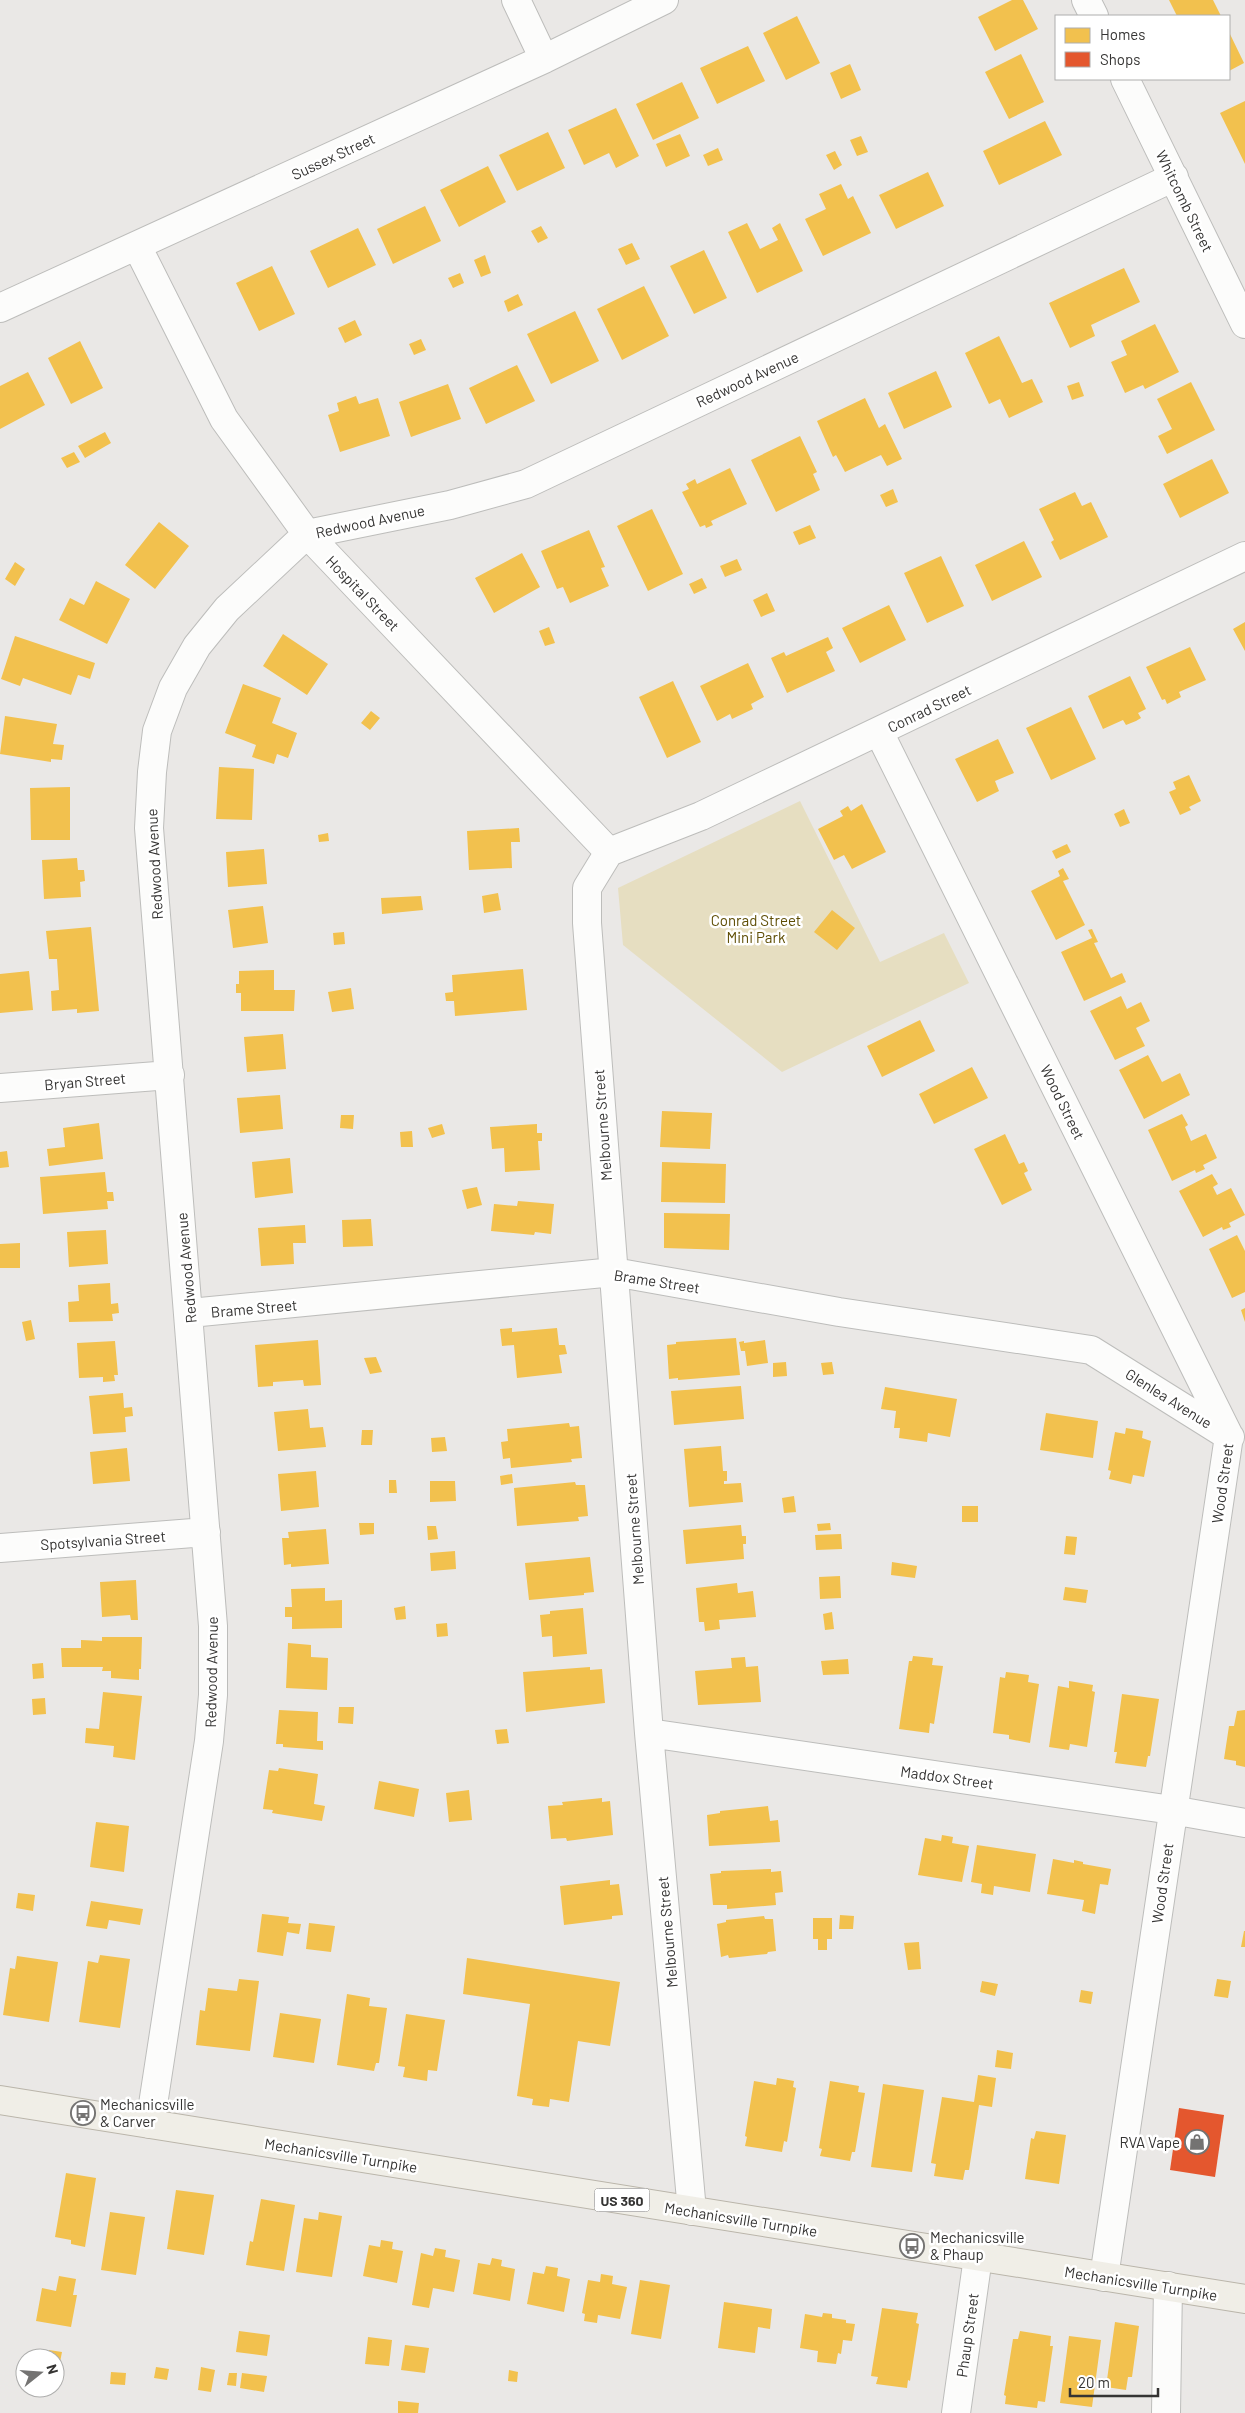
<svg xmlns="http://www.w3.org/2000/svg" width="1245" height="2413" font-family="Barlow,sans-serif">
<rect width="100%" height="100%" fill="#eae8e6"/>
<path fill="#e6dec1" d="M800,801l80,161 64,-29 25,50 -187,89 -159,-127 -5,-57z"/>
<path fill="#f2c14e" d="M1012,0h11l15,29 -43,22 -17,-34z
M1169,0h44l8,16h-44z
M797,16l23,47 -34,17 -23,-47z
M1229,32l15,31 -15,8z
M748,46l17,35 -48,23 -17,-36z
M1021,54l23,48 -35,17 -24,-47z
M850,64l11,26 -20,9 -11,-26z
M682,82l17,36 -46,22 -17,-36z
M1245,101v63l-25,-51z
M616,108l23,48 -23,12 -7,-15 -25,12 -16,-35z
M1045,121l17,34 -63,30 -16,-34z
M548,132l17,36 -48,23 -18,-36z
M680,134l10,22 -24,11 -10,-23z
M861,136l7,16 -11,4 -7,-16z
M718,148l5,12 -15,6 -5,-11z
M835,151l7,14 -8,5 -8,-15z
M488,166l18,36 -47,25 -19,-37z
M928,172l16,34 -48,23 -17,-34z
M841,184l7,15 5,-3 18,37 -48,23 -18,-37 21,-10 -7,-15z
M425,206l16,35 -48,23 -16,-35z
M747,223l13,26 18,-9 -6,-12 8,-5 23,48 -46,22 -29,-61z
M541,226l7,12 -10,5 -7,-12z
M358,228l18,37 -48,23 -18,-37z
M632,243l8,16 -14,6 -8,-16z
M704,250l23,48 -33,16 -24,-48z
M485,255l6,18 -10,4 -7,-17z
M272,266l23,48 -36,17 -23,-48z
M1124,268l16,34 -49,23 4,11 -25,12 -21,-45z
M460,273l4,10 -11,5 -5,-10z
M644,286l25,50 -47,24 -25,-51z
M518,294l5,11 -15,7 -4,-11z
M575,311l24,50 -48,23 -24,-50z
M355,320l7,15 -17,8 -7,-15z
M1155,324l24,48 -34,17 -2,-4 -18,8 -14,-31 16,-7 -6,-14z
M999,336l23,47 10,-4 11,23 -34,16 -9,-19 -11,5 -24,-51z
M421,339l5,11 -12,5 -5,-11z
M80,341l23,47 -32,16 -23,-46z
M517,365l18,36 -49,23 -17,-36z
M936,371l16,36 -48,22 -16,-36z
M28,372l17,33 -45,24v-43z
M1079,382l5,14 -12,4 -5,-14z
M1191,382l24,48 -48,24 -9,-18 14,-7 -15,-30z
M448,384l13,35 -50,18 -12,-35z
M356,396l3,8 19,-6 12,38 -50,16 -12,-37 11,-4 -2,-8z
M865,398l14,30 6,-4 17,35 -15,7 -6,-11 -36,17 -9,-17 -3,2 -16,-36z
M105,432l6,11 -26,15 -7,-12z
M800,436l17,36 -4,2 7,16 -44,22 -25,-52z
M74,452l6,10 -13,6 -6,-10z
M1212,459l17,34 -49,25 -17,-34z
M730,468l17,36 -36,17 2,4 -7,3 -1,-3 -5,2 -18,-35 7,-3 -3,-5 9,-5 2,5z
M893,489l5,13 -12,5 -6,-12z
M1075,492l7,14 9,-4 17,35 -48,23 -9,-18 3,-2 -15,-31z
M652,509l31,65 -35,17 -31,-65z
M159,522l30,24 -34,43 -30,-24z
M810,525l6,13 -17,7 -6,-13z
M589,530l16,37 -4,1 8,18 -39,17 -7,-16 -6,2 -16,-38z
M1024,541l18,36 -50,24 -17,-36z
M522,553l18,34 -46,26 -19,-35z
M941,556l23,50 -37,17 -23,-50z
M737,559l5,11 -17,7 -5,-11z
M15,562l10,7 -10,17 -10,-7z
M702,578l5,10 -13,6 -5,-10z
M96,581l34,18 -23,45 -48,-24 11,-22 14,7z
M767,593l8,18 -14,6 -8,-17z
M889,605l17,35 -46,23 -18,-35z
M1245,622v29l-12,-22z
M549,627l6,16 -10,3 -6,-15z
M283,634l45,30 -21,31 -44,-29z
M15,636l80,27 -5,16 -12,-4 -7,20 -48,-17 -3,8 -19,-7z
M828,637l5,11 -7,4 9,19 -48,22 -16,-35 13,-6 2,4z
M1190,647l16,33 -27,12 2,5 -14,7 -2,-5 -3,1 -16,-33z
M748,663l16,34 -13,7 2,5 -21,10 -2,-5 -13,7 -17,-35z
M1130,676l16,33 -8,4 3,5 -5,3 -10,4 -3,-5 -20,9 -15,-33z
M673,681l28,61 -34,16 -28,-61z
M243,684l38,14 -9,25 25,10 -9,25 -11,-4 -3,10 -22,-7 4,-12 -31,-12z
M1071,707l25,52 -45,21 -25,-52z
M371,711l9,7 -10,12 -9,-7z
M5,716l52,8 -4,20 11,1 -2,15 -11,-1v3l-51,-8z
M998,739l16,34 -19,8 4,10 -22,11 -22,-43z
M219,767l35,2 -2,51 -36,-1z
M1189,775l12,26 -12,6 2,3 -11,5 -11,-23 7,-3 -3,-7z
M70,787v53h-39l-1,-52z
M862,804l24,48 -34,17 -8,-14 -10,5 -16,-31 25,-13 -3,-5 8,-5 3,5z
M1124,809l6,14 -10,4 -6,-13z
M519,828l1,14h-9l1,26 -43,2 -2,-39z
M328,833l1,8 -10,1 -1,-7z
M1067,844l4,8 -15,7 -4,-8z
M264,849l3,35 -39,3 -2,-35z
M77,858l1,12h6l1,11 -5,1 1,15 -37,2 -2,-39z
M1063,868l6,11 -6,2 22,44 -29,15 -25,-49 29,-15 -2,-5z
M498,893l3,17 -17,3 -2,-17z
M421,896l2,14 -41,4 -1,-16z
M263,906l5,37 -35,5 -5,-38z
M832,910l23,18 -18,22 -23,-18z
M91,927l8,84 -22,2v-4l-25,2 -1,-20 8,-1 -2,-31h-8l-3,-28z
M1092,929l6,13 -4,1 17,35 11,-5 4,9 -42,19 -23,-49 31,-14 -4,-8z
M344,932l1,12 -11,1 -1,-12z
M523,969l4,41 -72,6 -1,-15h-8l-1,-8 8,-1 -1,-17z
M274,970v20h21l-1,21h-53v-18h-5v-9h3v-13z
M29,971l4,39 -33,3v-39z
M351,988l3,21 -22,3 -4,-20z
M1121,996l6,13 14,-7 9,19 -14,7 9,18 -30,14 -25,-49z
M920,1020l15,31 -53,26 -15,-31z
M283,1034l3,35 -39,3 -3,-35z
M1148,1055l14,27 18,-9 10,22 -46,24 -25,-49z
M972,1067l16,31 -54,26 -15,-30z
M280,1095l3,34 -43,4 -3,-35z
M662,1111l50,2 -2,36 -50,-2z
M1182,1114l6,11 -3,2 6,14 15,-7 11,24 -14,7 2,4 -9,4 -1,-3 -23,11 -24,-51z
M341,1115h13l-1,14 -13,-1z
M99,1123l4,36 -54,7 -2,-17 18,-2 -2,-19z
M442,1124l3,10 -13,4 -4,-10z
M537,1124v9h5v8h-4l2,29 -35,2 -1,-24 -12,1 -2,-22z
M412,1131l1,16h-12l-1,-15z
M1005,1134l14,30 5,-2 4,9 -4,2 8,17 -30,15 -28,-56z
M7,1151l2,16 -9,1v-16z
M290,1158l3,35 -38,5 -3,-36z
M662,1162l64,2 -1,39 -64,-1z
M105,1172l2,20h6l1,9h-7l1,8 -65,5 -3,-37z
M1212,1174l6,10 -5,3 4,8 14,-7 14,27 -16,8 2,4 -8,3 -1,-3 -19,10 -24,-46z
M477,1187l5,18 -15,4 -5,-19z
M518,1201l36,3 -3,30 -16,-2 -1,3 -43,-4 3,-27 23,2z
M664,1213l66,1 -1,36 -65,-2z
M371,1219l2,27 -30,1 -1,-27z
M305,1225l1,18h-13l1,21 -33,2 -3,-38z
M106,1230l2,34 -39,3 -2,-35z
M1237,1235l8,16v41l-13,6 -23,-49z
M20,1243v25h-20v-24z
M110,1283l1,21 7,-1 1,10 -7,1 1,7 -44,1 -1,-20 11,-1 -1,-16z
M1245,1308v14l-4,-12z
M31,1320l4,19 -9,2 -4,-19z
M512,1328v4l45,-4 2,17h6l2,9 -8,1 3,18 -45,5 -3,-33 -12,1 -2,-17z
M736,1338l4,37 -62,5v-2l-9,1 -2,-34 9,-1v-2z
M318,1340l3,45 -17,1 -1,-6 -30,2v4l-15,1 -3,-42z
M765,1340l3,23 -21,3 -2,-15h-4l-2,-9 5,-1v2z
M115,1341l3,34h-4l1,6 -12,1v-5l-24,1 -2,-35z
M376,1357l6,15 -12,2 -6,-16z
M786,1362l1,14 -14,1v-14z
M832,1362l2,12 -11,1 -2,-12z
M741,1386l3,33 -70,6 -3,-34z
M885,1387l72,12 -7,38 -22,-4 -1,9 -28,-4 1,-10h-6l2,-17 -15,-2z
M123,1393l1,15 8,-1 1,9 -8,1 1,15 -33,2 -4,-38z
M308,1409l2,19 13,-1 3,20 -48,4 -4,-39z
M1046,1413l52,8 -5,37 -53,-8z
M569,1423l1,4 9,-1 3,32 -11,1 1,3 -61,6 -1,-10 -7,1 -2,-17 7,-1 -1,-12z
M1126,1428l17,3 -1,7 9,3 -7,36 -11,-2 -2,9 -22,-5 2,-8 -3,-1 7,-38 10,2z
M362,1430h11l-1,15h-11z
M445,1437l2,14 -15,1 -1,-14z
M721,1446l2,25h4v10h-3v3l17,-1 2,19 -54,5 -5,-58z
M127,1448l3,33 -37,3 -3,-32z
M316,1471l3,36 -38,4 -3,-37z
M512,1474l1,9 -12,2 -1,-9z
M389,1480h7l1,13h-8z
M430,1481h25l1,20 -26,1z
M575,1482l1,3h9l3,31 -10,1 1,4 -62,5 -3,-38z
M794,1496l2,16 -12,1 -2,-15z
M962,1506h16v16h-16z
M359,1523h15v11l-14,1z
M830,1523l1,7 -13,1 -1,-7z
M741,1525l1,11h4v8h-3l1,15 -58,5 -3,-34z
M427,1526h9l2,13 -10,1z
M326,1529l3,35 -38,3v-3l-7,1 -2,-27h7l-1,-6z
M841,1534l1,15 -26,1 -1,-15z
M1066,1536l11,1 -2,18 -11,-1z
M455,1551l1,18 -25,2 -1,-18z
M590,1557l4,35 -10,1v2l-55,5 -4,-37z
M892,1562l25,4 -2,12 -24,-3z
M840,1576l1,22 -21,1 -1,-22z
M136,1580l2,40h-7l-1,-5 -28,2 -2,-35z
M737,1583l1,10 15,-2 3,26 -37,3 1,9 -15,2 -1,-9h-5l-3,-34z
M1065,1587l23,3 -2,13 -23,-3z
M325,1588v13l17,-1v28l-50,1v-12h-7v-10h7l-1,-18z
M405,1606l1,13 -10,1 -2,-12z
M583,1608l4,46 -34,3 -1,-21 -10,1 -2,-22 10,-1v-3z
M832,1612l2,17 -9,1 -2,-16z
M447,1623l1,13 -11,1 -1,-13z
M102,1637h40l-1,32h-2v11l-28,-2v-7h-9l1,-4h-41l-1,-19h20v-8l21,1z
M288,1643l23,2v12l17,1 -1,32 -41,-2z
M913,1656l20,2 -1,7 11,1 -9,58 -4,-1 -1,10 -30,-4 10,-68h3z
M745,1657l1,10 12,-1 3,36 -63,3 -3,-34 37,-3 -1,-10z
M848,1659l1,15 -26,1 -2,-14z
M43,1663l1,15 -11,1 -1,-15z
M590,1667v3l12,-1 3,34 -79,9 -3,-40z
M1006,1672l23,3 -1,7 11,2 -9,59 -21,-4v-4l-16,-2 7,-56 5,1z
M1069,1681l24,4 -1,6 3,1 -8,55 -17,-3 -1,6 -20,-3 9,-61 11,2z
M103,1692l39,4 -7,64 -22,-3 1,-11 -29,-3 1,-15 13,1z
M1122,1694l37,5 -9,57h-2l-2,11 -31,-4 2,-11h-3z
M45,1698l1,16 -13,1 -1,-16z
M339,1707h15l-1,17 -15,-1z
M279,1710l39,2 -1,29h6v9l-40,-3v-3h-7z
M1245,1710v57l-9,-2v-4l-12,-2 5,-33h5l3,-15z
M507,1729l2,14 -12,1 -2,-14z
M279,1768l39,6 -4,30 11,2 -3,15 -50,-8 1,-3 -10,-1 6,-39 9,1z
M379,1781l40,8 -5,28 -40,-8z
M469,1790l3,30 -23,2 -3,-29z
M602,1798v4l8,-1 3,34 -46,6 -1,-3 -15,1 -3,-33 15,-1 -1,-3z
M768,1806l2,15 8,-1 2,22 -71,4 -2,-31 13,-2v-2z
M96,1822l33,4 -5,46 -34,-5z
M942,1835l11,2 -1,6 17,3 -7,36 -44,-7 7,-37 16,3z
M977,1845l59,9 -6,38 -36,-6 -1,9 -12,-2 1,-9 -11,-2z
M1053,1859l21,4v-3l9,2v2l28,5 -3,16 -8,-1 -5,30 -13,-3 2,-11 -37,-6z
M771,1869v3l10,-1 2,21 -8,1 1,12 -49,4v-4h-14l-3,-31 11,-1v-2z
M610,1880v5l9,-1 4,31 -11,1v3l-48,6 -4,-39z
M18,1893l17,2 -2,16 -17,-3z
M91,1901l52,8 -3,16 -31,-5 -2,9 -21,-3z
M262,1914l27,3 -1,6 13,1 -2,10 -12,-2 -4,24 -26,-4z
M840,1915l14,1 -1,13h-14z
M764,1916l1,3h8l3,32 -8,1 -1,2 -38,4 -1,-3 -7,2 -4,-33 9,-2v-2z
M813,1918h19v21h-5v11h-9v-11h-5z
M309,1923l26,3 -4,26 -25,-3z
M1244,1931h1v16h-4z
M919,1942l2,27 -13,1 -4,-27z
M100,1955l30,4 -10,69 -41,-6 9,-61 10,2z
M17,1956l41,6 -9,60 -46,-7 7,-47 5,1z
M467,1958l153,24 -10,64 -32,-5 -9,61 -19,-3 -1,8 -17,-2 1,-6 -16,-3 13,-92 -67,-10z
M239,1979l20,2 -9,70 -54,-6 4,-35 5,1 3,-23 29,3z
M1217,1979l14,2 -3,17 -14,-2z
M982,1981l16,3 -3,12 -15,-4z
M1081,1990l12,2 -2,12 -12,-2z
M347,1994l23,4 -1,8 18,2 -8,55h-3l-2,8 -37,-6z
M280,2013l41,6 -7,44 -41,-6z
M406,2014l39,6 -8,51 -9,-1 -1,11 -24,-4 2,-10 -7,-1z
M997,2050l16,3 -2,16 -16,-2z
M978,2075l18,3 -4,29 -13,-2 -10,65h-4l-2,10 -29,-4 2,-12 -5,-1 11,-66 32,5z
M777,2078l17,3 -1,6 3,1 -9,54 -3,-1 -2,11 -37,-6 2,-9 -2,-1 9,-55 22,4z
M830,2081l29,5 -1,6 7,1 -10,59h-3l-2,9 -30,-5 2,-7 -3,-1z
M883,2084l41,6 -12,82 -41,-5z
M1036,2131l30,4 -7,49 -34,-5 6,-41 3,1z
M66,2173l30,5 -11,69 -14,-3v-4l-16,-3z
M176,2190l38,5 -10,60 -37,-6z
M261,2199l34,6 -11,66 -38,-6 4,-24 3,1z
M110,2212l35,5 -9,58 -35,-5z
M319,2212l23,4 -10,61 -36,-5 8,-54 14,2z
M381,2240l12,2 -1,7 11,2 -6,32 -34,-7 6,-31 11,2z
M435,2248l11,2 -1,7 15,3 -6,32 -21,-4 -4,20 -17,-3 9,-52 12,3z
M492,2258l10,2 -1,6 14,3 -5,32 -37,-7 5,-31 12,2z
M546,2266l12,2 -1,8 13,3 -6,33 -37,-8 6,-32 11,2z
M601,2274l12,2 -1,8 15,3 -7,32 -22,-4 -1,8 -13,-2 1,-7 -3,-1 6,-33 12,2z
M59,2276l17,3 -3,16h4l-6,32 -35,-6 6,-33 14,3z
M640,2280l30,5 -9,54 -30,-5z
M724,2302l48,7 -2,20 -12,-2 -3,26 -37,-5z
M882,2308l36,5 -2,10 3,1 -9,57 -2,-1 -1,8 -31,-4 2,-7 -7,-1z
M823,2313l9,1v4l14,2v3l9,1 -3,17 -9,-1 -2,14 -3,-1 -2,11 -19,-2 1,-11 -18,-3 5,-34 17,3z
M1115,2322l24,4 -7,51h-4l-2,13 -20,-3z
M239,2331l31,4 -3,21 -31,-4z
M1020,2331l31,5 -1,10h3l-8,56 -7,-1 -1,7 -32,-4 1,-8 -2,-1 9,-56h5z
M1069,2336l32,4 -9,67 -32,-4z
M368,2337l24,3 -3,26 -24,-2z
M405,2345l24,3 -4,25 -24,-3z
M49,2350l13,2 -2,10 -5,-1v-3h-8z
M156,2367l13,2 -2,11 -13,-2z
M201,2367l14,3 -4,22 -13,-2z
M509,2370l9,2 -1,10 -9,-1z
M111,2372l15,1 -1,12 -15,-1z
M229,2373h8l-1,13 -9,-1z
M242,2373l25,3 -3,16 -24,-4z
M398,2401l21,2 -1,10h-20z"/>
<path fill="#e4572e" d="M1179,2108l45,7 -9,62 -45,-7z"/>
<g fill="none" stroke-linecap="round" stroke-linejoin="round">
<defs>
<path id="minor" d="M516,0l28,59
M1086,0l8,16
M1125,79l120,245
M137,246l87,173 83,115 302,318
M0,308l544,-249 120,-59
M879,732l350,704 -125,841
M609,852l-22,36v35l62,810 43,478
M609,852l92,-36 544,-260
M0,1088l170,-13
M190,1313l424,-41 225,40 252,38 139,87
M0,1548l206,-16
M649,1733l523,77 73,13
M150,2124l59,-383 4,-46v-69l-64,-798 3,-56 5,-41 16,-43 24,-42 30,-37 80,-75 143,-29 76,-21 648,-307
M956,2413l22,-156
M1166,2413l2,-127"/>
<path id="major" d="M0,2100l1245,199"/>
</defs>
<use href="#minor" stroke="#bdbdbb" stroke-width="30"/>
<use href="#major" stroke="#bab5aa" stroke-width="30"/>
<use href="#minor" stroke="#fcfcfb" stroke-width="28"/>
<use href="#major" stroke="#f0eee7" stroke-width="28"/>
</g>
<defs>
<symbol id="bus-ring" viewBox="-11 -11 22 22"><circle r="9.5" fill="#fff" stroke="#747372" stroke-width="1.5"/><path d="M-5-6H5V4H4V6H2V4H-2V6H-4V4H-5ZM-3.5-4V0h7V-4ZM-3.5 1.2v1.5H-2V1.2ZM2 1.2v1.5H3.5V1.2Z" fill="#747372"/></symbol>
<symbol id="shop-ring" viewBox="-11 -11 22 22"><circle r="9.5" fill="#fff" stroke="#747372" stroke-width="1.5"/><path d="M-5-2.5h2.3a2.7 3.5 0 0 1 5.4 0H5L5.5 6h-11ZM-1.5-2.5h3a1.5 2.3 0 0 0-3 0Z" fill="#747372"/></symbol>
</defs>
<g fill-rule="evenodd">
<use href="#bus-ring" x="69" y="2099" width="28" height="28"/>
<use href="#shop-ring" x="1183" y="2128" width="28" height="28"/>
<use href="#bus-ring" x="898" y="2232" width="28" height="28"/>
</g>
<g text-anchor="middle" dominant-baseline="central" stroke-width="5" stroke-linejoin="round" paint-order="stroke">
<rect fill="#fff" stroke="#727170" stroke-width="1" x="594.5" y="2188.5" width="55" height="23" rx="4"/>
<g font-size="14" font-weight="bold" fill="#353433">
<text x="622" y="2200">US 360</text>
</g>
<g font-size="15" fill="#353433" stroke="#fff">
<text transform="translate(333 156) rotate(-25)">Sussex Street</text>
<text transform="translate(1185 201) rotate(64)">Whitcomb Street</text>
<text transform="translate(747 379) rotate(-25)">Redwood Avenue</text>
<text transform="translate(370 521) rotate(-12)">Redwood Avenue</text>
<text transform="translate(363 593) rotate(46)">Hospital Street</text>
<text transform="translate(929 708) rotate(-26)">Conrad Street</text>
<text transform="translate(154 864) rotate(-93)">Redwood Avenue</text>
<text transform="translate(85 1081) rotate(-5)">Bryan Street</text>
<text transform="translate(1063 1102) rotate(64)">Wood Street</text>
<text transform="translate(602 1125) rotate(-94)">Melbourne Street</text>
<text transform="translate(186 1268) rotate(-95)">Redwood Avenue</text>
<text transform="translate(657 1281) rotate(9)">Brame Street</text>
<text transform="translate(254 1308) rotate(-5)">Brame Street</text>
<text transform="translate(1169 1398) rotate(32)">Glenlea Avenue</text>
<text transform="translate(1222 1483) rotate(-82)">Wood Street</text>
<text transform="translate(634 1529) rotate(-94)">Melbourne Street</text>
<text transform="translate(103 1540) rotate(-4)">Spotsylvania Street</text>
<text transform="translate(211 1672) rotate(-89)">Redwood Avenue</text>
<text transform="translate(947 1777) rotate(8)">Maddox Street</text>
<text transform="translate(1162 1883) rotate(-82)">Wood Street</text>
<text transform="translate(667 1932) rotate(-95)">Melbourne Street</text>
<text transform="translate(341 2155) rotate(9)">Mechanicsville Turnpike</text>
<text transform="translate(741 2219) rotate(9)">Mechanicsville Turnpike</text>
<text transform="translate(1141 2283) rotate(9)">Mechanicsville Turnpike</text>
<text transform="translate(967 2335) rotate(-82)">Phaup Street</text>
</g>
<g font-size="15" fill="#5f4e05" stroke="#fff">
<text x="756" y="920">Conrad Street<tspan x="756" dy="17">Mini Park</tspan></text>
</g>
<g font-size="15" fill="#353433" stroke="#fff" text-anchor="start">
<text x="100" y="2104">Mechanicsville<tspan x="100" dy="17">&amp; Carver</tspan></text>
<text x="1180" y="2142" text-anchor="end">RVA Vape</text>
<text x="930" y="2237">Mechanicsville<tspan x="930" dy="17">&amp; Phaup</tspan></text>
</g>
</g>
<rect x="1055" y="15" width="175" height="65" fill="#ffffff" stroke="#aeaead"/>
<rect x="1065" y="28" width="25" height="15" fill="#f2c14e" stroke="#aeaead"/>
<text x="1100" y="40" font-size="15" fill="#353433">Homes</text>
<rect x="1065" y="52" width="25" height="15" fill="#e4572e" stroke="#aeaead"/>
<text x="1100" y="65" font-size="15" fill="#353433">Shops</text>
<g transform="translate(40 2373) rotate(73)"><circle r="24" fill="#ffffff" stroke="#aeaead"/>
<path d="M0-4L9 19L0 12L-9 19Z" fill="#747372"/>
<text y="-8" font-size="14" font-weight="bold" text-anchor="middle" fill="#353433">N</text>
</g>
<path d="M1070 2388v8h88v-8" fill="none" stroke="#353433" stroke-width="2.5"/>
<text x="1078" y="2388" font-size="15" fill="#353433" stroke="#ffffff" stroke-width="4" paint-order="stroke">20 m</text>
</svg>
